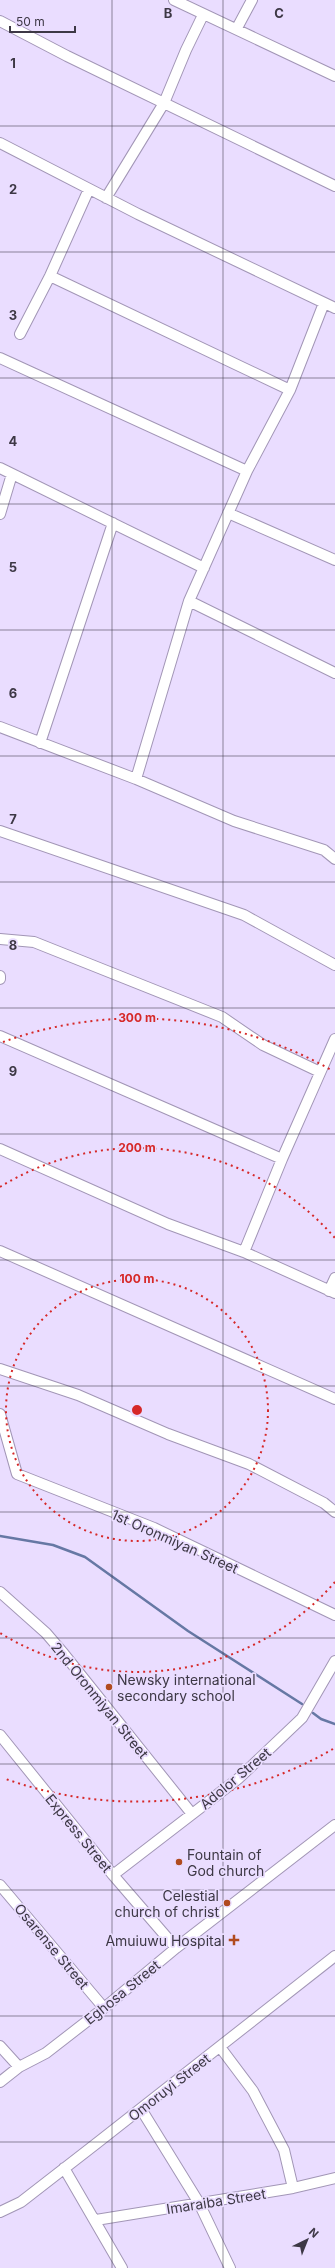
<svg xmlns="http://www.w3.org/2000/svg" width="335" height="2268" font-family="Inter,sans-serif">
<rect width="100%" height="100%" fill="#eaddff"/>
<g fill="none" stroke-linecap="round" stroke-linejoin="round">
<path stroke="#6678a4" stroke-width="2.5" d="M0,1536l53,9 32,12 103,74 114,73
M313,1713l8,6 14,5"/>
<defs>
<path id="minor" d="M174,0l161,76
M0,21l67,35 268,130
M237,28l15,-28
M0,143l138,71 197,94
M106,198l58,-95 22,-53 17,-35
M50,276l240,114
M324,303l-34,87 -43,81 -58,130 146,72
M20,334l30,-58 39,-87
M0,358l247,113
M0,468l204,100
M228,513l107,47
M0,514l12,-40
M0,727l136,52 98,42 90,29 11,9
M40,743l73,-220
M136,779l53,-178
M0,831l244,84 91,50
M0,939l34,3 188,75 41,28 57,27
M0,976v3
M0,1036l282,123
M0,1149l168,75 76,28 38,-93 53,-120
M0,1251l335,148
M244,1252l91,41
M329,1291l6,-13
M0,1369l78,26 90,39 81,30 75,39 11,9
M0,1414l17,60 137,54 181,87
M0,1592l46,41 18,21 128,160
M0,1735l113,140 63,73
M113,1875l126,-97 63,-60 33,-57
M0,1885l104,123
M0,2046l19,21
M220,2047l33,44 31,59 9,38
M0,2082l19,-15 27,-14 58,-45 72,-60 159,-123
M141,2109l58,94 31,65
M64,2168l58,100
M0,2212l21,-10 76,-59 238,-187
M96,2220l197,-32 42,-10"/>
</defs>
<use href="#minor" stroke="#a296b6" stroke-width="12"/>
<use href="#minor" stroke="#fff" stroke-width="10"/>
</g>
<path fill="none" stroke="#3d3845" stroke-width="1" stroke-opacity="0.55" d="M112,0v2268M223,0v2268M0,126h335M0,252h335M0,378h335M0,504h335M0,630h335M0,756h335M0,882h335M0,1008h335M0,1134h335M0,1260h335M0,1386h335M0,1512h335M0,1638h335M0,1764h335M0,1890h335M0,2016h335M0,2142h335"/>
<g fill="none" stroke="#d62828" stroke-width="2" stroke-dasharray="2 4">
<circle cx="137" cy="1410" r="131"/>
<path d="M335 1582A262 262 0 0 1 0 1633M0 1187A262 262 0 0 1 335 1238"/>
<path d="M333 1749A392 392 0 0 1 3 1778M3 1042A392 392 0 0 1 333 1071"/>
</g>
<g fill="#b14b1f" stroke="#eaddff" stroke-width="1.5">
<circle cx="109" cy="1687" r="4"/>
<circle cx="179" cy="1862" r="4"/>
<circle cx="227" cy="1903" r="4"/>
<path d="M232 1934h4v4h4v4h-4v4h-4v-4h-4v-4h4z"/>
</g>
<g text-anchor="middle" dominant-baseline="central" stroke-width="3.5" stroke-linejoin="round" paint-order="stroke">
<g font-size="14" fill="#3d3845" stroke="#eaddff">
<text transform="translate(175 1541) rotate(24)">1st Oronmiyan Street</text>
<text transform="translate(100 1700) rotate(51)">2nd Oronmiyan Street</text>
<text transform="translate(235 1778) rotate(-40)">Adolor Street</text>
<text transform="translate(79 1833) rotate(51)">Express Street</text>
<text transform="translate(52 1946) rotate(50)">Osarense Street</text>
<text transform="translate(122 1992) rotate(-39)">Eghosa Street</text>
<text transform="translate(169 2087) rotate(-38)">Omoruyi Street</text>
<text transform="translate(216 2201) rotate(-9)">Imaraiba Street</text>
</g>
<g font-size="14" fill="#3d3845" stroke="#eaddff" text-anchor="start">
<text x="117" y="1679">Newsky international<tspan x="117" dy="16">secondary school</tspan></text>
<text x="187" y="1854">Fountain of<tspan x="187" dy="16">God church</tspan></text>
<text x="219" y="1895" text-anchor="end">Celestial<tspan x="219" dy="16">church of christ</tspan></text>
<text x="225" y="1940" text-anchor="end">Amuiuwu Hospital</text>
</g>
</g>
<g font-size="13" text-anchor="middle" font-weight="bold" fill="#3d3845" stroke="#eaddff" stroke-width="3.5" stroke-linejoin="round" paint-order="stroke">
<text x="168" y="18">B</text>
<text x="279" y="18">C</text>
<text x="13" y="68">1</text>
<text x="13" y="194">2</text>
<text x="13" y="320">3</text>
<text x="13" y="446">4</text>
<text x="13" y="572">5</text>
<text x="13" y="698">6</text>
<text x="13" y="824">7</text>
<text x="13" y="950">8</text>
<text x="13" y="1076">9</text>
</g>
<circle cx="137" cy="1410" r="6" fill="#d62828" stroke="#eaddff" stroke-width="2"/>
<g font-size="12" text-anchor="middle" font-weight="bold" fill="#d62828" stroke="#eaddff" stroke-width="3.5" stroke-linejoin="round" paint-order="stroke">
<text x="137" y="1022">300 m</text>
<text x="137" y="1152">200 m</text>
<text x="137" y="1283">100 m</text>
</g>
<g transform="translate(307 2240) rotate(43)" stroke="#eaddff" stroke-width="3" paint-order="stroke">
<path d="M0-3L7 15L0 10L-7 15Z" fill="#3d3845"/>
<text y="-6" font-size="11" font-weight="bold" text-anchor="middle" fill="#3d3845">N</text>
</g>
<path d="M10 26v6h65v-6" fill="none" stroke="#3d3845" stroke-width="2"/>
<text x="16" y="26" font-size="12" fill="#3d3845" stroke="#eaddff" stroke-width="3" paint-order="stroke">50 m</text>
</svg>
